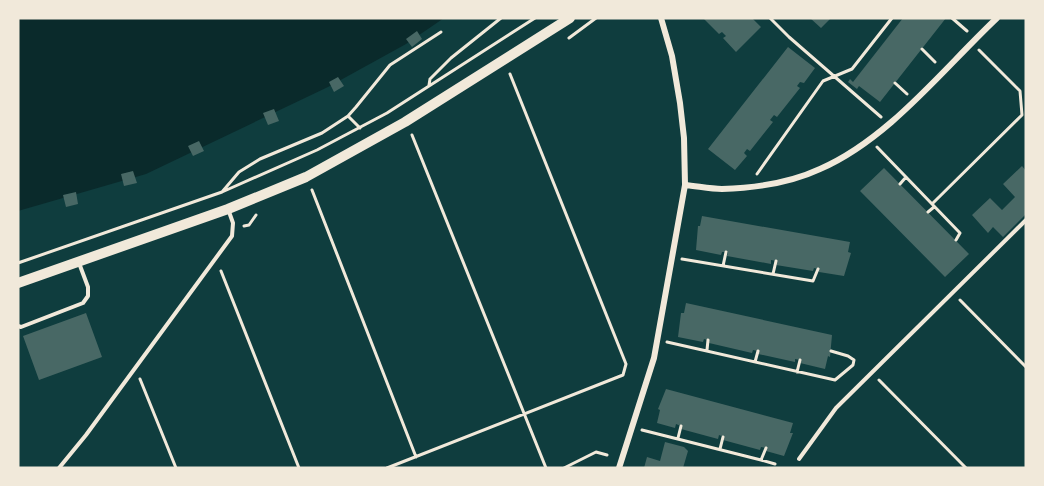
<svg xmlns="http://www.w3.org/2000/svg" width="1044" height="486" font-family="'Open Sans',sans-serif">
<rect width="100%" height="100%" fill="#0f3d3e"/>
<path fill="#0a2a2b" d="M18,18h426l-38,26 -78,43 -182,87 -128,37z"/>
<path fill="#486865" d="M703,18h49l9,9 -25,25 -13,-14 3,-2 -4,-4 -3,2z
M810,18h21l-10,10z
M903,18h43l-66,84 -21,-16 -2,3 -9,-7 2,-3 3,3z
M417,31l5,8 -10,8 -6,-8z
M788,47l27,21 -11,15 -4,-1 -3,4 3,2 -23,29 -3,-2 -4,5 3,2 -23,29 -3,-2 -3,4 3,3 -12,14 -27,-21z
M338,77l6,9 -10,6 -5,-10z
M274,109l5,12 -11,4 -5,-12z
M199,141l5,10 -11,5 -5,-10z
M1022,166l4,5v43l-23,23 -10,-10 -5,6 -16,-18 18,-17 12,12 13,-13 -12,-13z
M884,168l85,86 -24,23 -85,-86z
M133,171l4,12 -13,3 -3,-12z
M76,192l2,12 -12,3 -3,-12z
M702,216l148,26 -2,10 3,1 -7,23 -25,-4v-3l-5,-1 -1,3 -37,-6 1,-4 -6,-1v4l-44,-8 1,-4h-6l-1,3 -25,-5 2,-24h2z
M686,303l146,32 -2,22 -2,-1 -3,13 -25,-6 1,-3 -6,-1v3l-37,-8v-3l-5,-1 -1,3 -43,-10 -1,-3 -4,-1 -1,3 -25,-5 3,-24h3z
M86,313l16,44 -63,23 -16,-44z
M666,389l127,34 -3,10h3l-9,23 -18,-5 1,-3 -6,-1 -1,3 -37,-10 1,-3 -5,-2 -1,4 -37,-10v-3l-5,-2 -1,4 -18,-5 3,-13 -2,-1z
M665,442l19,5 4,4 -5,17h-39l3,-11 13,4z"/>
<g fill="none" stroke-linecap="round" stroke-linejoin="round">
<path stroke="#f1e9da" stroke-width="3" d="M770,18l19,19 92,80
M952,18l15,13
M569,38l27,-20
M922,49l13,13
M895,83l12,11
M429,85l1,-6 21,-21 50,-40
M348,116l8,-9 34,-42 51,-33
M412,135l134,333
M877,147l83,86 -4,7
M757,174l66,-93 29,-12 40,-51
M900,184l6,-7
M312,190l104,267
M222,192l17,-20 21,-13 62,-26 26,-17 12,12
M932,204l90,-89 -2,-24 -41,-41
M928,212l6,-5
M244,226l5,-1 7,-10
M682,259l131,22 5,-12
M18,263l204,-71 95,-42 70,-37 148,-95
M723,266l3,-14
M221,271l78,197
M773,274l3,-13
M960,300l66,67
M667,342l168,38 18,-15 1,-5 -6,-4 -17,-5
M707,350l1,-10
M755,362l3,-11
M797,372l3,-12
M140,379l36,89
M879,380l87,88
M642,430l119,30 5,-12
M678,438l3,-12
M720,449l3,-12
M761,460l14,4
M387,468l236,-93 3,-11 -116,-290
M564,468l32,-16 11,3"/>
<path stroke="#f1e9da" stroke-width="4" d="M18,326l3,1 62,-24 5,-7v-9l-9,-24
M799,459l37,-51 190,-188
M59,468l27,-33 146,-199 1,-13 -5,-14"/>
<path stroke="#f1e9da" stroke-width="6" d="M685,185c12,1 25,4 37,4 33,-1 68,-6 98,-20 69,-30 123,-100 177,-151
M619,468l35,-110 31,-173 -1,-47 -4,-35 -8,-47 -11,-38"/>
<path stroke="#f1e9da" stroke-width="10" d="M18,283l210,-74 78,-32 99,-55 165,-104"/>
</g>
<rect width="1044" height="486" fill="none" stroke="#f1e9da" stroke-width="39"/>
</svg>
